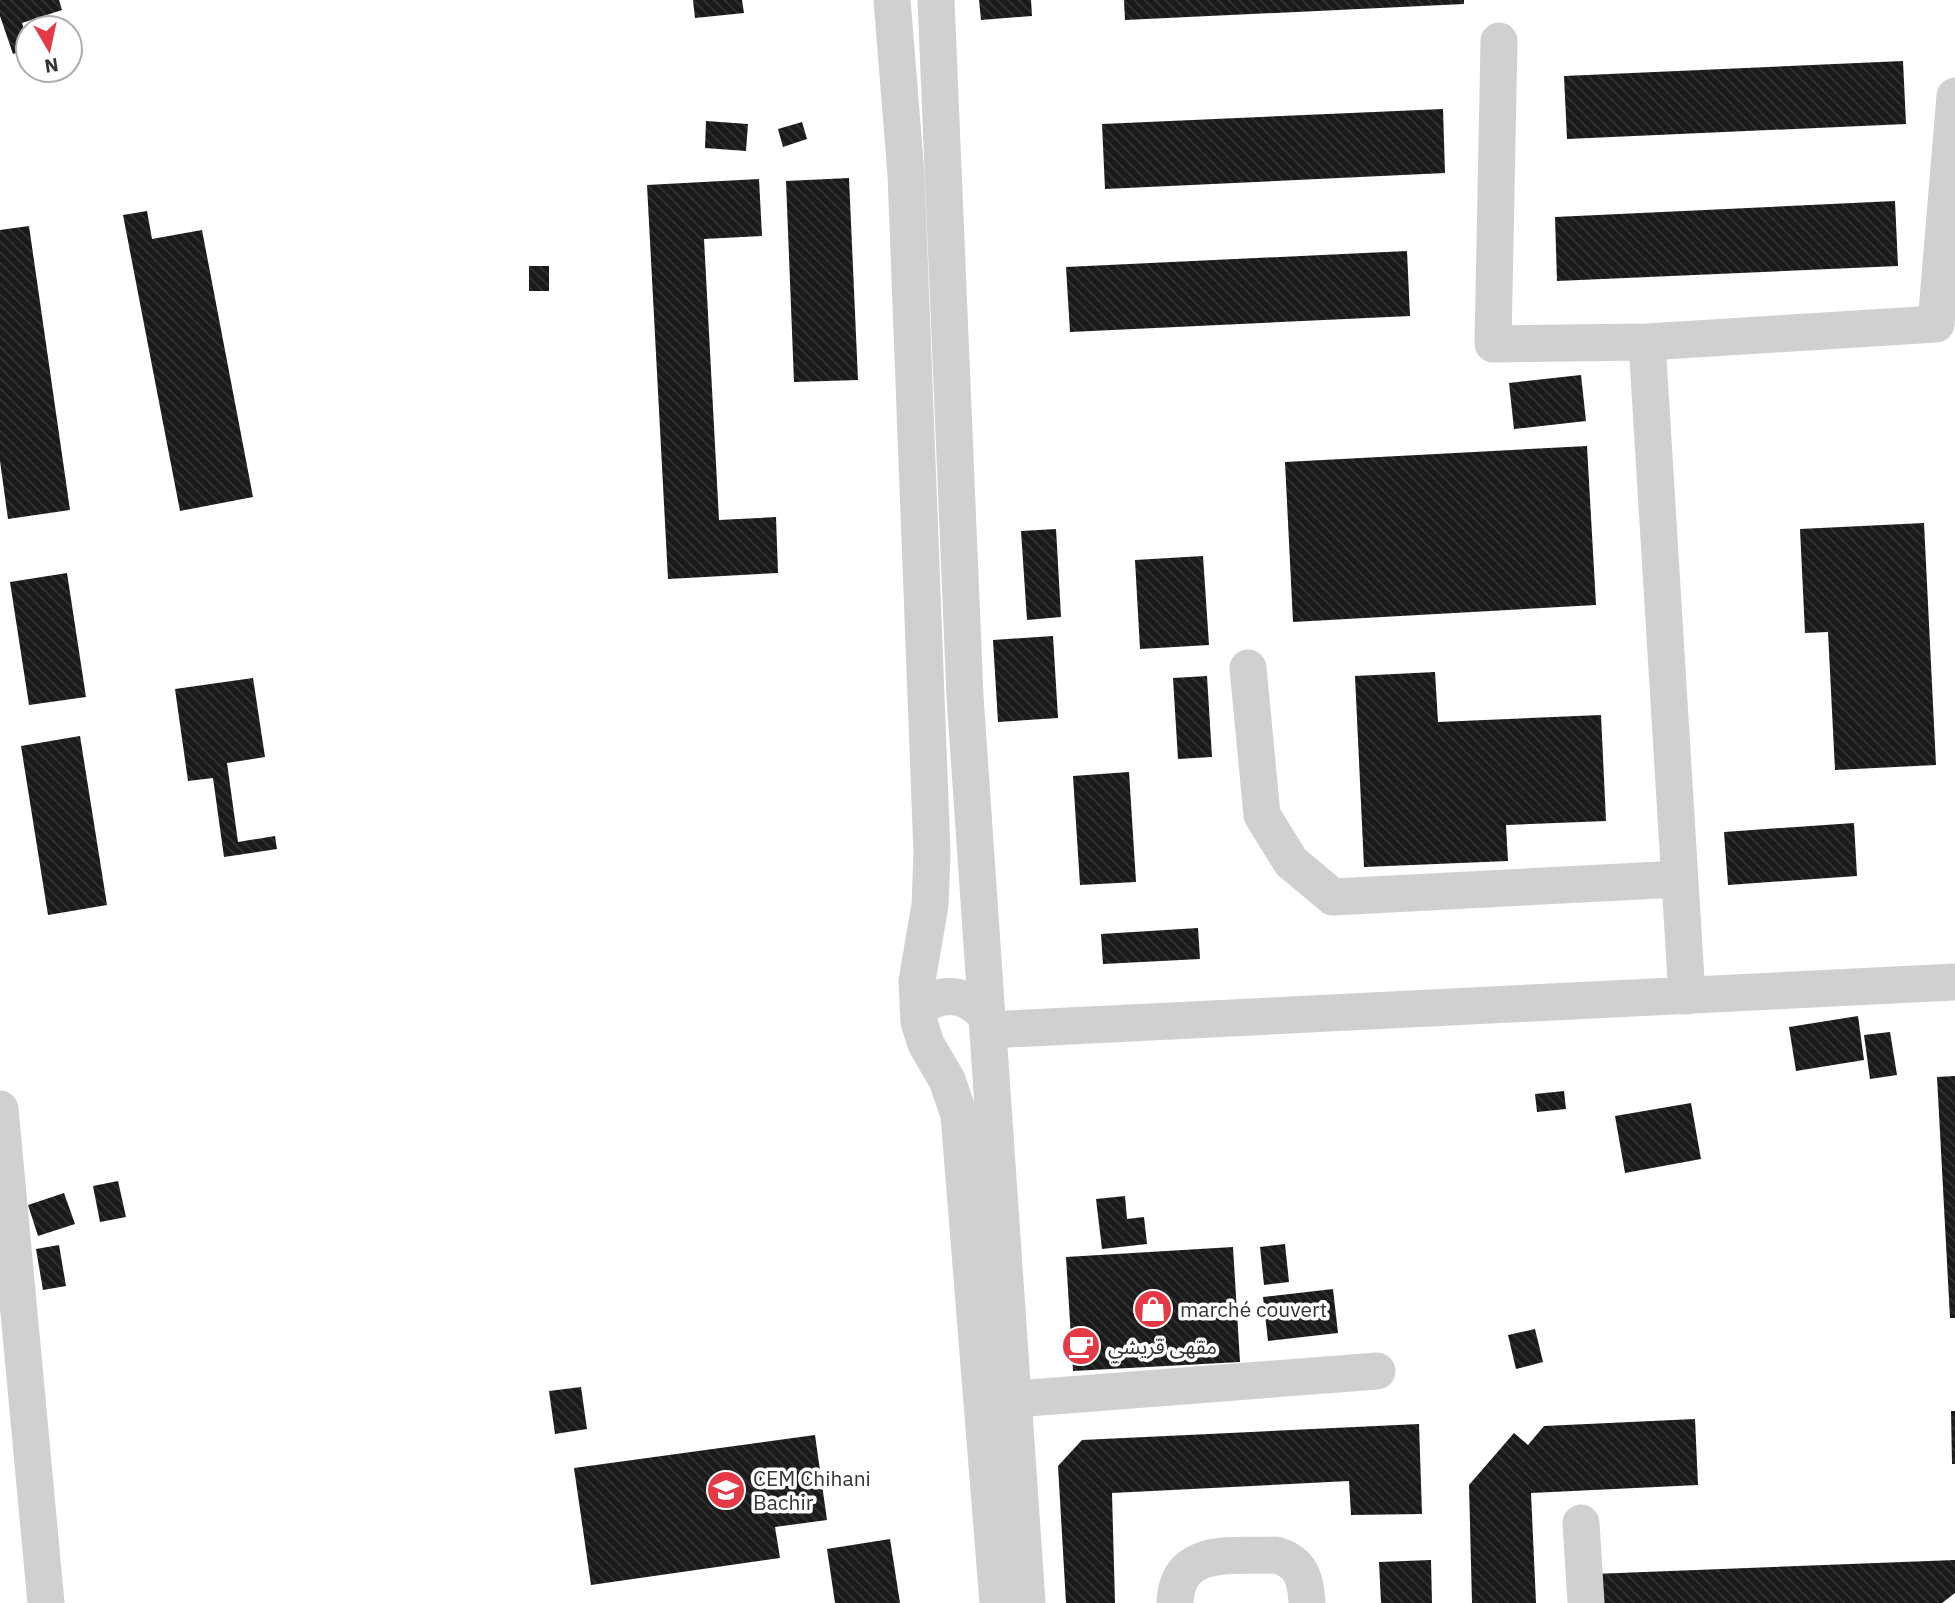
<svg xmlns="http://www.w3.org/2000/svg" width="1955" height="1603" font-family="'IBM Plex Sans','Noto Sans Arabic',sans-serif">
<defs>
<pattern id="building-back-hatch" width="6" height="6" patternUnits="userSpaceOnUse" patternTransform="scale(1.75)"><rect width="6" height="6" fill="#1a1a1a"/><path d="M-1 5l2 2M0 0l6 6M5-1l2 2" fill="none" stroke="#333"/></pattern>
</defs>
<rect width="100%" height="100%" fill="#fff"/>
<path fill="url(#building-back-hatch)" d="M0,0h59l3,10 -40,13 6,18v8l-15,5 -13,-38z
M693,0h49l2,13 -49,5z
M979,0h52l1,16 -51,4z
M1124,0h340v4l-339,16z
M1903,61l3,63 -339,15 -3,-63z
M1443,109l2,64 -340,16 -3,-65z
M706,121l42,3 -2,27 -41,-3z
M802,122l5,17 -24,8 -5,-18z
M849,178l9,202 -64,2 -8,-201z
M759,179l3,57 -58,3 15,281 57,-3 2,56 -110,6 -21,-394z
M1895,201l3,65 -341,15 -2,-64z
M147,211l5,28 50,-9 51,267 -73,14 -57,-296z
M29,226l41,284 -62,9 -8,-58v-231z
M1407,251l3,65 -340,16 -4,-65z
M529,266h20v25h-20z
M1581,375l5,46 -72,8 -5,-46z
M1587,446l9,159 -303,17 -8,-160z
M1924,523l12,242 -101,5 -7,-138 -23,1 -5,-104z
M1056,529l5,88 -34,3 -6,-89z
M1203,556l6,89 -69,4 -5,-89z
M67,573l19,124 -57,8 -19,-123z
M1053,636l5,82 -60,4 -5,-82z
M1435,672l3,50 163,-7 5,106 -100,4 2,36 -144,6 -9,-191z
M1207,676l5,81 -34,2 -5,-81z
M253,678l12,79 -38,6 11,79 37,-6 2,13 -53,8 -11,-79 -25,3 -13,-92z
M80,736l27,169 -59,10 -27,-169z
M1129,772l7,110 -56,3 -7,-109z
M1854,823l3,53 -129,9 -4,-53z
M1198,928l2,31 -97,5 -2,-30z
M1858,1016l6,44 -68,11 -7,-44z
M1890,1032l7,43 -27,4 -6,-44z
M1955,1076v242h-5l-13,-241z
M1564,1091l2,18 -29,3 -2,-18z
M1691,1103l10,56 -76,14 -10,-57z
M118,1181l8,36 -26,5 -7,-36z
M64,1193l11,31 -37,12 -10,-31z
M1125,1196l2,23 17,-2 3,27 -45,5 -6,-50z
M1285,1244l4,38 -25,3 -4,-38z
M59,1245l7,41 -23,4 -7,-41z
M1233,1247l7,115 -167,9 -7,-114z
M1333,1289l5,44 -70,8 -5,-44z
M1535,1329l8,33 -27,7 -8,-34z
M581,1387l6,42 -32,5 -6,-43z
M1951,1411h4v53h-3z
M1695,1419l3,66 -167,8 5,110h-64l-3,-118 45,-52 14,12 16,-19z
M1419,1424l3,90 -71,1 -2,-34 -237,12 3,110h-49l-8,-137 24,-26z
M815,1435l12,85 -52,7 5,31 -189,27 -17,-117z
M890,1539l10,64h-65l-8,-54z
M1431,1560l1,43h-51l-2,-41z
M1955,1560v33l-13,10h-347l-2,-29z"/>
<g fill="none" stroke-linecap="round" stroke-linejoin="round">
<path stroke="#d0d0d0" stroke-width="37" d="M892,0l14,174 26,679 -2,52 -13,76 2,41 7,22 21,36 12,35 39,488
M936,0l29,696 62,907
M1499,41l-6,303 154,-2 40,654
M1647,342l289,-18 19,-228
M1248,668l14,147 29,47 42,35 346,-18
M918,1009c24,-19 50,-16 69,8
M988,1030l967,-48
M0,1109l46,494
M990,1401l387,-30
M1581,1523l5,80
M1175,1603c2,-58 59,-46 101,-48 25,7 30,24 31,48"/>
</g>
<defs>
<symbol id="shop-disc" viewBox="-11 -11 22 22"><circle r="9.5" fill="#e63946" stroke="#fff"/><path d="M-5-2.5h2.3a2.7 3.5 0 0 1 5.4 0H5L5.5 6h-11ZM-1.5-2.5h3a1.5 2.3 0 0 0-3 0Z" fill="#fff"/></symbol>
<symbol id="cafe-disc" viewBox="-11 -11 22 22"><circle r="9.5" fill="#e63946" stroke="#fff"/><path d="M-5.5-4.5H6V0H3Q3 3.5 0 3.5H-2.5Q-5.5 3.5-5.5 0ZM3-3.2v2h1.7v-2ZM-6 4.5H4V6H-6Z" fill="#fff"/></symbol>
<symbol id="school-disc" viewBox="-11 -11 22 22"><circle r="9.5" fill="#e63946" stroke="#fff"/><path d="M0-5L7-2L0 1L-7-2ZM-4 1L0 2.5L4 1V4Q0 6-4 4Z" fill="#fff"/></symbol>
</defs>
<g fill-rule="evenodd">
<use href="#shop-disc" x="1131" y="1287" width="44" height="44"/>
<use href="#cafe-disc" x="1059" y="1324" width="44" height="44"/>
<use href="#school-disc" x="704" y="1468" width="44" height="44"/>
</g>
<g text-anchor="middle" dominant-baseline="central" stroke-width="7" stroke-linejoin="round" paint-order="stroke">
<g font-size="21" fill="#333" stroke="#fff" text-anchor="start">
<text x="1180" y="1309">marché couvert</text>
<text x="1108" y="1346">مقهى قريشي</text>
<text x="753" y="1478">CEM Chihani<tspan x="753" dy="24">Bachir</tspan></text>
</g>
</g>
<g transform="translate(49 49) rotate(171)"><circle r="33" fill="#ffffff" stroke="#adadad" stroke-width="2"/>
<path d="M0-5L12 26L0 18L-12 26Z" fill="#e63946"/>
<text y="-10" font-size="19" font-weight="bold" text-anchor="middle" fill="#333333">N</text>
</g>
</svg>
